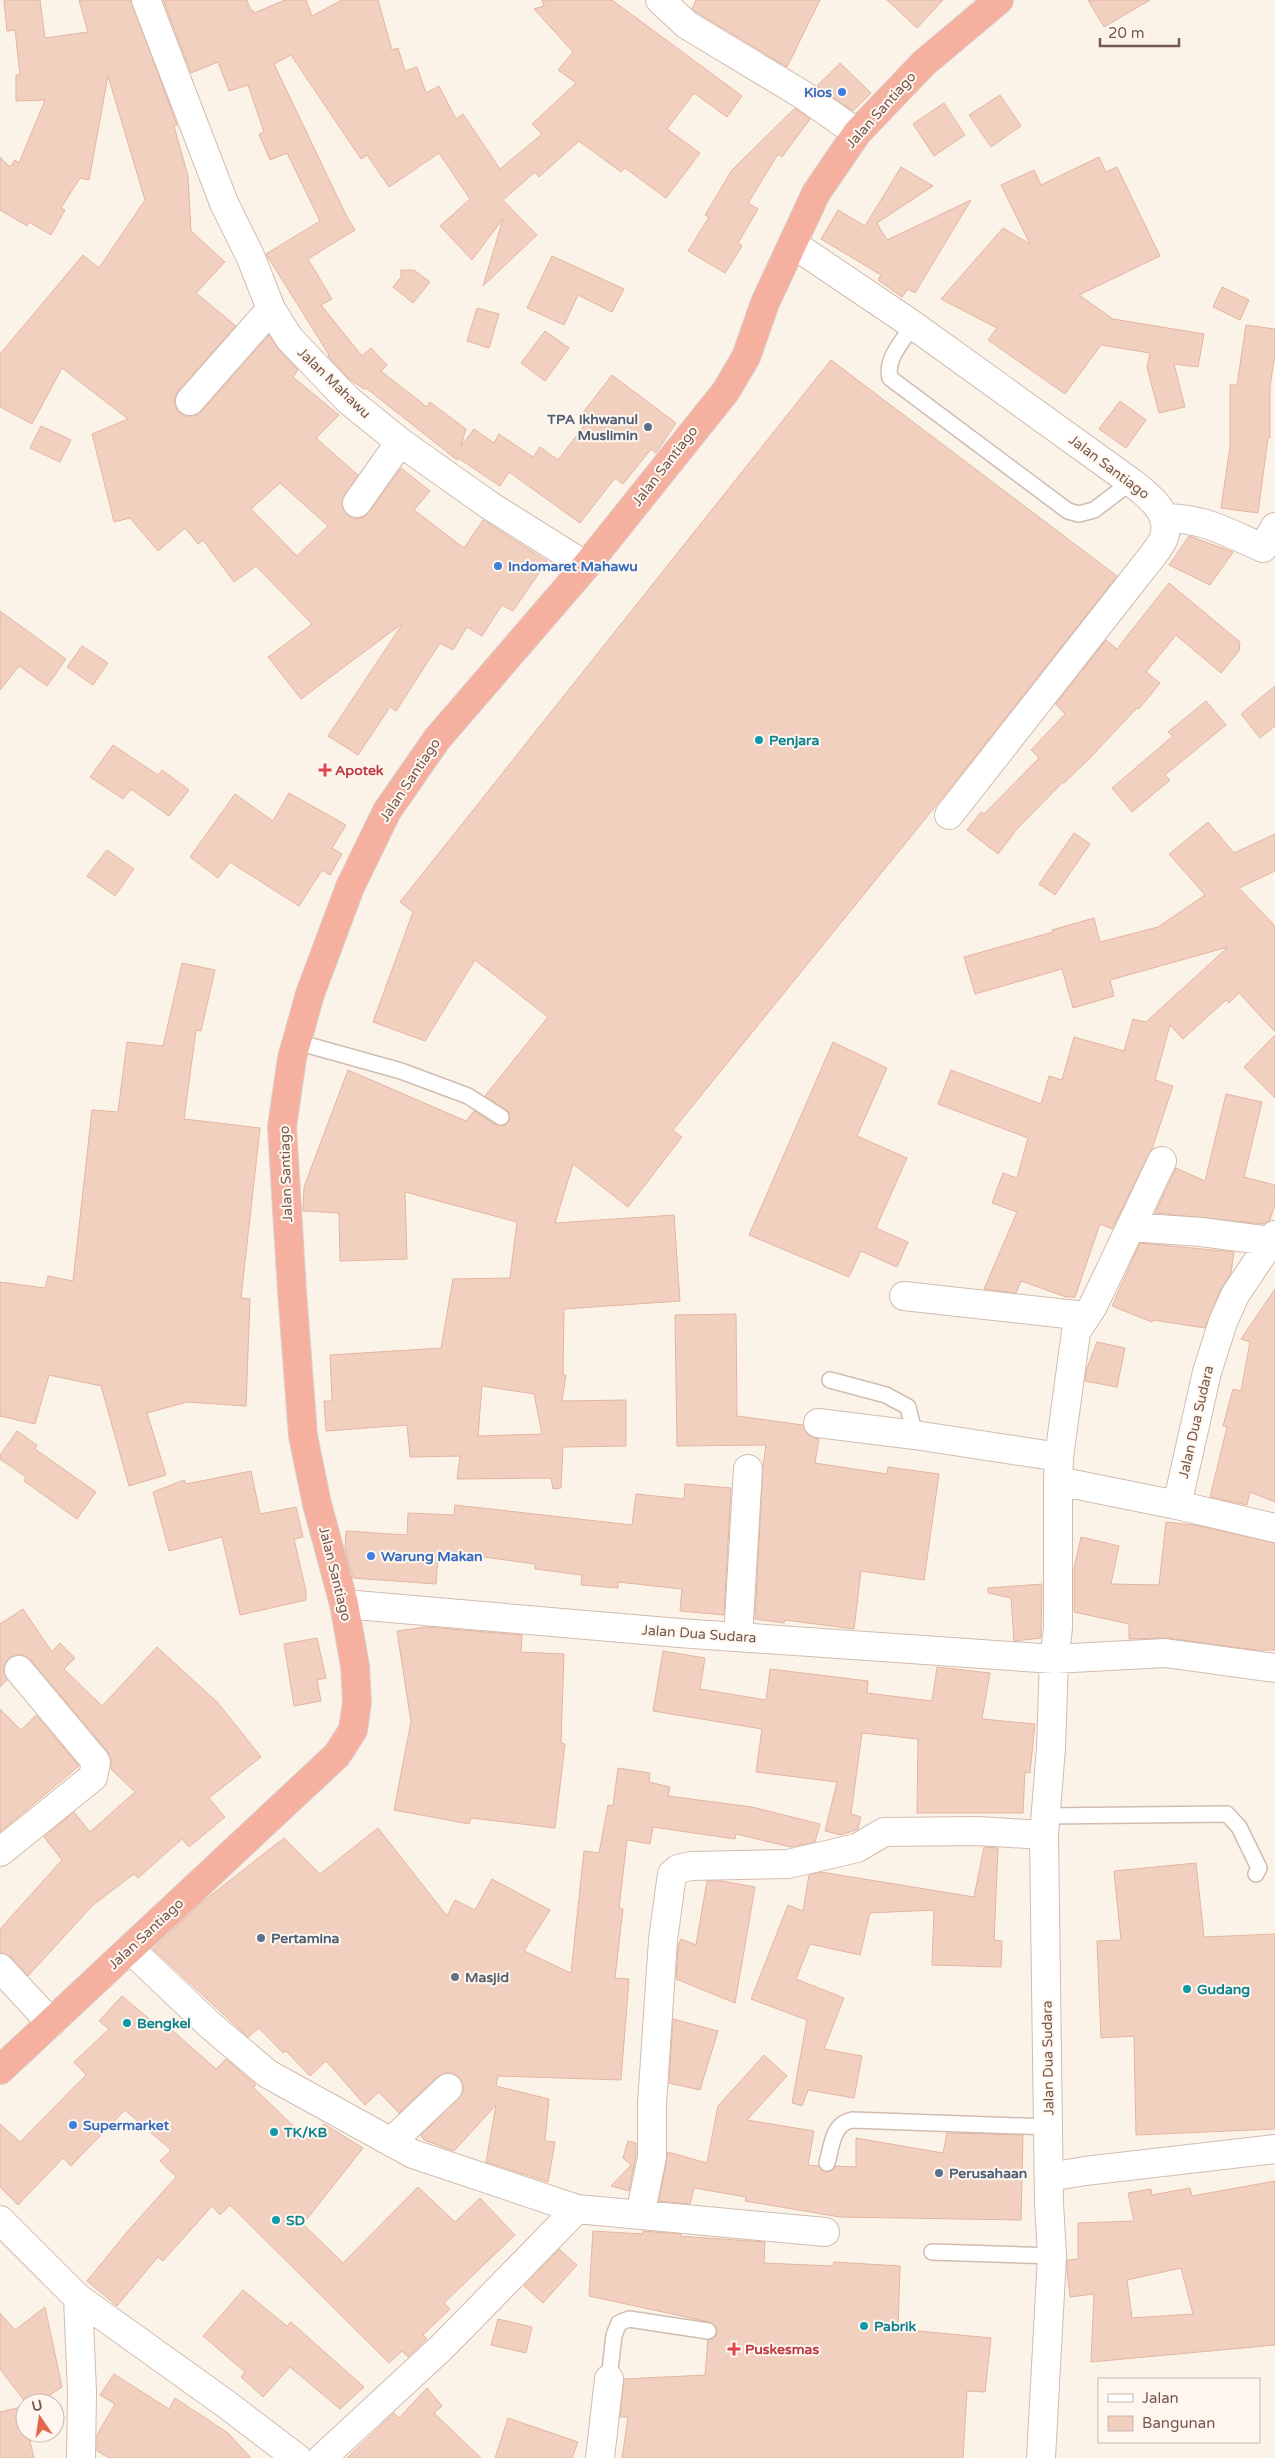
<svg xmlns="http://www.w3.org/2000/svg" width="1275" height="2458" font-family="'Varela Round',sans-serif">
<rect width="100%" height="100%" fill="#fcf3e8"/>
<path fill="#f2d0c0" stroke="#e4b5a0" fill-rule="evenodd" d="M4,0h36l5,38 43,-6 -9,-32h52l46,125 -3,1 14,50 3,55 34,31 -29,31 40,33 -58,65 -3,6v9l4,6 8,4h8l6,-4 68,-77 9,14 20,21 -5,7 46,38 -23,23 42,37 -16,26 1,8 5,6 8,4 8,-2 5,-5 32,-44 29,23 -16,19 50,38 19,-28 64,41 -34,50 -11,-6 -20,31 -15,-9 -14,23 -13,-7 -44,68 -6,-4 -32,48 -30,-19 75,-113 -102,76 -33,-42 44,-33 -56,-58 -22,16 -31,-42 -5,4 -13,-16 -27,23 -28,-33 -16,4 -22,-88 36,-15 -66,-51 -30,56 -32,-17v-53l83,-99 16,13 46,-68 -37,-124 -19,104 -9,-2 -19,30 4,2 -14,25 -22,-13 -2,4 -27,-16v-53l10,10 5,-7 4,3 26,-63 -29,1v-26h4l-5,-45 -8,1zM280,483l48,43 -31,30 -46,-47z
M163,0h84l4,11 2,-1 1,3 31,-13h21l6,16 30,-16h36l14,50 6,-2 7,23 12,-4 9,26 13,-7 17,33 7,-5 37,55 42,-35 -10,-10 44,-41 -18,-13 15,-18 -39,-43 10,-3 -2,-6h70l130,96 -15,21 -33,-24 -27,36 33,24 -34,45 -41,-30 -4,4 -42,-31 -40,36 -4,-5 -32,28 34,35 -54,51 20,-67 -31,41 -32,-34 30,-27 -31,-46 -50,34 -22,-32 -6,4 -70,-104 -17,9 72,151 9,15 -47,29 24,40 -11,6 41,51 9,-8 16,17 -6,6 46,36 3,-5 36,27 -5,17 13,-17 20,14 5,-9 34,23 7,-10 18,13 31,-41 -7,-5 30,-39 64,48 -20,30 -5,-4 -28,35 -8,-6 -35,45 -71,-51 -9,14 -42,-28 -1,2 -91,-72 -2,1 -16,-11 -20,-22 1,-1 -63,-101 54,-33 -33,-68 -17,7 -11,-26 5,-2 -16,-47 -19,6 -11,-29 -27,11z
M696,0h124l-33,67 -91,-55 -4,-3z
M887,0h56l-26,28z
M1088,0h62l-46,27z
M840,63l31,30 -18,18 -36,-25z
M1000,95l21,31 -30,21 -22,-32z
M944,103l21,32 -31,21 -21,-32z
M795,108l15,11 -28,38 -4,-3 -30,49 10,6 -20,34 4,3 -17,27 -37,-22 21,-34 -4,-2 27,-45z
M1099,157l7,15 11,-5 43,89 -81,39 34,24 91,15 -6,33 -24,-3 11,43 -26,6 -12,-46 3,-14 -49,-8 -36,49 -77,-54 9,-12 -56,-29 62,-71 27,16 -29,-59 33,-15 7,15z
M901,167l32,19 -56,37 10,17 84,-40 -56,93 -7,-4 -6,8 -24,-17 3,-5 -60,-36 17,-29 27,16z
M552,256l72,33 -12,23 -34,-17 -14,30 -37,-17z
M401,270h13l16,12 -17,21 -20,-16 8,-10z
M1222,287l27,13 -9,20 -27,-13z
M477,308l22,6 -10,34 -22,-7z
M1246,325l29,4v23l-5,35v51h-2l-10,75 -37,-5 9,-61v-62h7z
M545,331l24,17 -24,33 -24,-18z
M831,360l286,216 -162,206 -282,348 9,7 -54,70 -55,-43 -18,59 119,-8 6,86 -116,8 -1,66h3l-4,26 64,-1v46l-63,1 -2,41 -8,1 -2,-11 -94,1 3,-23 -50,1 -3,-32 -81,6 -2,-30h8l-2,-46 111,-7 12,-69 57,-1 7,-56 -112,-30 2,67 -67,2 -1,-48 -36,-2v-2l1,-22 44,-117 118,51 8,-10 22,14h9l5,-7 -1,-6 -24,-16 63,-79 -73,-57 -50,81 -52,-19 40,-110 -13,-10zM482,1386l52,8 8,40 -64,2z
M1120,401l26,19 -20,28 -27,-19z
M41,426l30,14 -11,22 -30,-14z
M1189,536l44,16 -23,33 -41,-20z
M1169,583l71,59 -1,9 -18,22 -45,-38 -30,37 14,11 -21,26 -2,-1 -49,52 -24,23 -1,-1 -46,47 -19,25 -31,-24 14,-18 3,2 55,-56 -8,-8 34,-36 -9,-10 50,-64 11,9z
M0,611l66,48 -19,27 -28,-20 -19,24z
M82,646l26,17 -15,22 -26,-18z
M1275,686v40l-15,12 -19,-24z
M1206,701l20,24 -61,50 5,5 -38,32 -20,-24 61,-52 -5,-4z
M113,745l45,30 4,-5 27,20 -20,26 -38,-27 -8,10 -33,-22z
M289,793l57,32 -14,23 10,6 -12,21 -8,-5 -23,36 -69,-44 -12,16 -28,-21 45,-63 38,27z
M1208,822l26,31 41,-19v37l-36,17 36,38v106l-36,-39 -10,10 -3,-3 -43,39 -13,-14 -15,55 18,6 -21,63 -40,80 -12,-5 -25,73h-9l-45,-16 -5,12 -32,-4 33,-77 -25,-9 11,-30 14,5 11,-40 -90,-34 13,-34 90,34 8,-28 13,4 12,-43 50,14 9,-32 13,3 82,-75 -118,33 4,16 -41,12 -11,-39 -87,25 -11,-37 89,-25 -1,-2 42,-12 6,24 58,-15 47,-32 -36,-41z
M1074,833l16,11 -35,51 -16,-11z
M107,850l27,19 -19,27 -28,-20z
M182,963l33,7 -14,61 -5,-1 -12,89 76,9 -19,170 9,1 -4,107 -59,-4 -40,11 19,62 -37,11 -28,-100 -52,-11 -14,49 -35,-8v-134l45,6 3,-12 25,5 19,-171 26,2 9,-70 36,4z
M1275,1035v63l-31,-31z
M833,1042l54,26 -30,68 50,22 -31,70 32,14 -11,25 -36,-16 -12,26 -100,-42z
M1226,1094l36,8 -18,75 31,8v19l-5,16 -6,4 -109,-11 21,-45 29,13z
M1140,1243l94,9 -3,21 -10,16 -16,39 -52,-8 -1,2 -40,-16z
M1275,1289v213l-25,-10 -3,13 -37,-8 17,-70 -4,-1 10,-37 8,2 9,-49 -9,-3z
M736,1314l1,102 66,9 5,10 11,4 -4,24 72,11 1,-7 51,7 -15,106 -63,-9 -7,58 -69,-9 -1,3 -29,-4 8,-153 3,-21 -89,1 -2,-131z
M1097,1342l28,6 -8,39 -32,-6 2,-13z
M17,1431l20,14 -2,4 61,43 -19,27 -53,-38 2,-4 -26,-18v-4z
M251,1471l9,43 36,-7 7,30 -9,2 12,52v9l-66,15 -18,-78 -53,14 -16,-59 31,-12 2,4z
M685,1484l46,4 -7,127 -44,-4 2,-22 -64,-7v6l-37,-3 1,-10 -47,-6v-5l-51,-7 -46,-2 -2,29 -83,-6 -8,-30 1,-17 61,4 1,-22 46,2 1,-10 177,20 4,-31 48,5z
M1166,1522l29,3 80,18v107h-19l-89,-12 -38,1v-15l-55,-12v-44l7,-31 38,9 -8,38 48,1z
M1042,1584l-1,54 -27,3 -3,-43 -23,-5v-5z
M23,1609l29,43 8,-9 15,15 -11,11 38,37 55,-59 61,56 43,54 -52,41 16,19 -36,30 -7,-8 -44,39 -4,-4 -41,31 -65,71 -17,-19 -11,-4v-24l62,-69 -18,-23 30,-25 16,20 45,-40 -24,-23v-10l-3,-7 -77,-92 -7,-5h-7l-8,3 -5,7v8l3,7 -7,7v-63z
M426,1627l96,8 -1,17 43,2 -3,89 4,1 -10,84 -84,-10 -2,6 -75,-14 17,-88 -14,-91z
M317,1638l9,40 -9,2 4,21 -27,5 -10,-62z
M663,1651l42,7 -5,31 66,11 4,-31 98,12 -1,12 65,8 5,-34 53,6 -8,46 53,5 -5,49 -5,-1 -2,41h-106l1,-74 -56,-6 -11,81 10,3 -3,12 -16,6 -17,-4 12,-49 -81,-10 6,-43 -109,-18z
M0,1709l21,21 15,-15 43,51 -79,66z
M618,1768l32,5 -1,9 21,5 -2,9 84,11 68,17 -5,18 -24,5 -55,-13 -1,5 -82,-12 -3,17 -23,-4 -8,68 4,1 -8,69 14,1 -8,101 -123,-4 -2,10 53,13 -4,42 10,1 -7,40 -62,-20 10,-57 -42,46 -30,-11 -3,-5 42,-42v-9l-4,-7 -6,-4h-8l-8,4 -38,36 -20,-21 -14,13 -39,-44 -16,15 -24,-25 -3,2 -24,-25 -11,9 -95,-88 48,-46 83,-65 36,36 58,-46 69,88 8,-16 20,10 17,-31 58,31 -26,41 47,22 13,-122 15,2 9,-48 5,1z
M984,1847l14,1 -4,92 8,1 -1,26 -69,-2 2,-55 -64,3 -10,42 -50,-11 -14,35 48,19 -20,51 38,7 -8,42 -46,-8 -6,16 -10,-3 15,-83 -56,-21 37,-94 15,6 6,-36 12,-3 153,25z
M1196,1863l8,74 71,-3v195l-139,6 -2,-99 -33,2 -4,-97 24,-1 -7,-69z
M707,1881h15l33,6 -20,116 -59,-24 2,-33 3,-7 15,6z
M122,1996l38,32 4,-5 52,46 10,-10 30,26 -3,2 55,53 16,-16 39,24 -60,76 40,39 75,-76 37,35 25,-24 35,37 -71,68 6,6 -27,26 4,4 -19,18 -6,-6 -13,12 -159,-158 -10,10 -8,-9 -49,55 -5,-4 -41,49 -30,-25 41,-50 48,-54 -16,-16 11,-11 -46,-40 -54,56 -8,-8 -45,47 -18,-18v-63l20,18 66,-67 -12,-13 35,-33 -10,-8z
M673,2019l45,12 -18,59 -31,-7z
M764,2055l23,21 -40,44 67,11 -6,34 10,1 6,6h6l6,-6 20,1v-29l87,15 4,-20 76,2 -2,85 -181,-3 -95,-16 1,-4 -52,-9 -4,16 -31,-3 9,-49 39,11 11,-57z
M628,2141l8,2v12l-7,36 -18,-5 20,-21 -8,-7z
M1275,2181v164l-184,17 3,-68 -24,3 -3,-27v-10l11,-1v-36l56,-2 -6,-28 23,-4 1,6 38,-7 2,8zM1181,2268l12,46 -61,4 -5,-38z
M593,2231l49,3 1,-3 38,3 -1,2 85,6 -1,21 69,3 1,-4 66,4 -2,63 93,9 -6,54 -18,-1 -4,67h-341l6,-41h-8l4,-38 81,-4 3,-35 8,-4 1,-8 -8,-6 -120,-26z
M559,2249l18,16 -34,38 -19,-17z
M243,2290l44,36 4,-4 73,65 -24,22 -50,-42 -27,30 -22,-20 4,-5 -42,-36z
M45,2307l17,80 -24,16h-12l-26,-34v-56l15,17z
M498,2319l34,8 -6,26 -35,-8z
M114,2374l55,35 6,-11 53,35 23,25h-142l-12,-7v-16l18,-31 -15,-9z
M427,2388l15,18 -8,7 47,45h-134l47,-45 5,5z
M21,2407l4,26h3l6,25h-34v-46z
M508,2418l70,24 -6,16h-77z"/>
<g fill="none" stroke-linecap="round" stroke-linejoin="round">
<defs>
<path id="lane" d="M913,325c-10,16 -28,34 -23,53l178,133 11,3 15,-4 37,-28
M297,1042l104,29 67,25 33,21
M830,1380l56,15 22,12 7,28
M1045,1816l182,-2 12,13 20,41 -3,6
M827,2163c5,-17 5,-39 25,-43l197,7
M932,2252l120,4
M609,2379l5,-44 5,-12 10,-4 79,12"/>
<path id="street" d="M146,0l78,203 27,55 20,51 18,29 59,62 52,42 89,63 97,61
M660,0l27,25 116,70 54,38
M793,244l120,81 218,157c17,13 43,32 32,58 -5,10 -14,20 -21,29l-193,246
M190,401l81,-92
M357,503l43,-61
M1164,518c40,0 62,14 99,30l12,-21
M1131,1227l70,5 70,9
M904,1296l181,20
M818,1423l97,12 144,22
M1058,1481l1,-24 17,-125 17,-26 69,-145
M1177,1505l98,23
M344,1604l335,29 375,26 111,-6 110,15
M738,1637l10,-168
M0,1852l93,-75 3,-15 -77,-92
M130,1949l81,77 57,48 145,80 164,55 248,23
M0,1968l51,55
M391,2142l57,-54
M1049,2177l36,-6 190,-22
M640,2215l12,-58v-53l11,-164 9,-66 6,-5 13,-3 97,-2 69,-16 27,-16 94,-1 66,4
M0,2220l78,78 4,94 -1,66
M78,2298l148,106 71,54
M322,2458l120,-111 135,-138
M600,2458l9,-79
M1041,2458l11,-202 -3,-53 -5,-368 7,-87 3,-89 4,-31v-147l119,24 30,-133 16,-50 12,-27 40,-60"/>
<path id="highway" d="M0,2070l337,-315 16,-25 4,-28 -2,-36 -11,-62 -27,-100 -14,-68 -11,-145 -10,-164 10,-69 18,-64 40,-107 37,-76 50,-72 149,-173 140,-175 20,-34 19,-54 51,-110 41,-60 67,-70 75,-63"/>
</defs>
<use href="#lane" stroke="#d1bcb0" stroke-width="18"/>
<use href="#street" stroke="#d1bcb0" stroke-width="30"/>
<use href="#highway" stroke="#d9d0cd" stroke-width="30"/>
<use href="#lane" stroke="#fff" stroke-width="15"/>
<use href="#street" stroke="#fff" stroke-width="28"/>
<use href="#highway" stroke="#f6b0a0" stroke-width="28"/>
</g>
<g fill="#3f7fe0" stroke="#fff7ef" stroke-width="2">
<circle cx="842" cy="92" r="5"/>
<circle cx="498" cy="566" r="5"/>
<circle cx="371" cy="1556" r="5"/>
<circle cx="73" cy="2125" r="5"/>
</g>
<g fill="#5c6f8a" stroke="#fff7ef" stroke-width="2">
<circle cx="648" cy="427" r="5"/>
<circle cx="261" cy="1938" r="5"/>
<circle cx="939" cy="2173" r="5"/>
</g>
<g fill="#0f9aa8" stroke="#fff7ef" stroke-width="2">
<circle cx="759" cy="740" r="5"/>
<circle cx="1187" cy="1989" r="5"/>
<circle cx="127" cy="2023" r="5"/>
<circle cx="274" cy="2132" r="5"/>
<circle cx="276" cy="2220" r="5"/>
<circle cx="864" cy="2326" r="5"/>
</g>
<g fill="#e0444e" stroke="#fff7ef" stroke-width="2">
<path d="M322.5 762.5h5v5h5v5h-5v5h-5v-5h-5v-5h5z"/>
<path d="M731.5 2341.5h5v5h5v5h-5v5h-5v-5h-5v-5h5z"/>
</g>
<circle fill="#6b7280" stroke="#fff7ef" stroke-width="2" cx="455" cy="1977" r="5"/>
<g text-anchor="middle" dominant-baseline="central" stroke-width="4" stroke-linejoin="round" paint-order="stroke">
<g font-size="14" font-weight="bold" fill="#366cbe" stroke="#fff7ef" text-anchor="start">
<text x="832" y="92" text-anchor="end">Kios</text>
<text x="508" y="566">Indomaret Mahawu</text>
<text x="381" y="1556">Warung Makan</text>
<text x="83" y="2125">Supermarket</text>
</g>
<g font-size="14" fill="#77584c" stroke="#fff7ef">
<text transform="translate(881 110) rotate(-48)">Jalan Santiago</text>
<text transform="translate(334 383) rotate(44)">Jalan Mahawu</text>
<text transform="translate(665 466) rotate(-52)">Jalan Santiago</text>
<text transform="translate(1109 467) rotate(37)">Jalan Santiago</text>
<text transform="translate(410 780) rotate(-56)">Jalan Santiago</text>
<text transform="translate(286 1174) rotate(-92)">Jalan Santiago</text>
<text transform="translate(1196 1422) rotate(-77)">Jalan Dua Sudara</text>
<text transform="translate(335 1574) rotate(76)">Jalan Santiago</text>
<text transform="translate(699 1634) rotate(4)">Jalan Dua Sudara</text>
<text transform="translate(146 1934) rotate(-43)">Jalan Santiago</text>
<text transform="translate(1048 2058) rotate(-91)">Jalan Dua Sudara</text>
</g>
<g font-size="14" font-weight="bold" fill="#4e5e75" stroke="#fff7ef" text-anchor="start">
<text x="638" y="419" text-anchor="end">TPA Ikhwanul<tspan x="638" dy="16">Muslimin</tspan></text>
<text x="271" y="1938">Pertamina</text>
<text x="949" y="2173">Perusahaan</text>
</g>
<g font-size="14" font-weight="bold" fill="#0d838f" stroke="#fff7ef" text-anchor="start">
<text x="769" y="740">Penjara</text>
<text x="1197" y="1989">Gudang</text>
<text x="137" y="2023">Bengkel</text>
<text x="284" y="2132">TK/KB</text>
<text x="286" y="2220">SD</text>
<text x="874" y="2326">Pabrik</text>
</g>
<g font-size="14" font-weight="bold" fill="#be3a42" stroke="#fff7ef" text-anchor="start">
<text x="335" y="770">Apotek</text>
<text x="745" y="2349">Puskesmas</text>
</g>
<g font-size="14" font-weight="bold" fill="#5b616d" stroke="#fff7ef" text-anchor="start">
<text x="465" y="1977">Masjid</text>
</g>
</g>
<rect x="1098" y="2378" width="162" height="65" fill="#fff7ef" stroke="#c9b7ae"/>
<rect x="1108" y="2394" width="25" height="8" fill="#ffffff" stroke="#c9b7ae"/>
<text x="1142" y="2403" font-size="15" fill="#77584c">Jalan</text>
<rect x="1108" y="2416" width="25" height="15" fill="#f2d0c0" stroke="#c9b7ae"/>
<text x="1142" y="2428" font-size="15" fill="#77584c">Bangunan</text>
<g transform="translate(40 2418) rotate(347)"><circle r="24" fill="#fff7ef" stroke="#c9b7ae"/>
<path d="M0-4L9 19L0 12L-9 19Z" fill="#e5664f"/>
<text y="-8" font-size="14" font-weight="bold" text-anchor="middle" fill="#77584c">U</text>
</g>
<path d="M1100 38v8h79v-8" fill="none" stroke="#77584c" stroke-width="2.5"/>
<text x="1108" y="38" font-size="15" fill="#77584c" stroke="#fff7ef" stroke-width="4" paint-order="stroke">20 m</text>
</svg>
